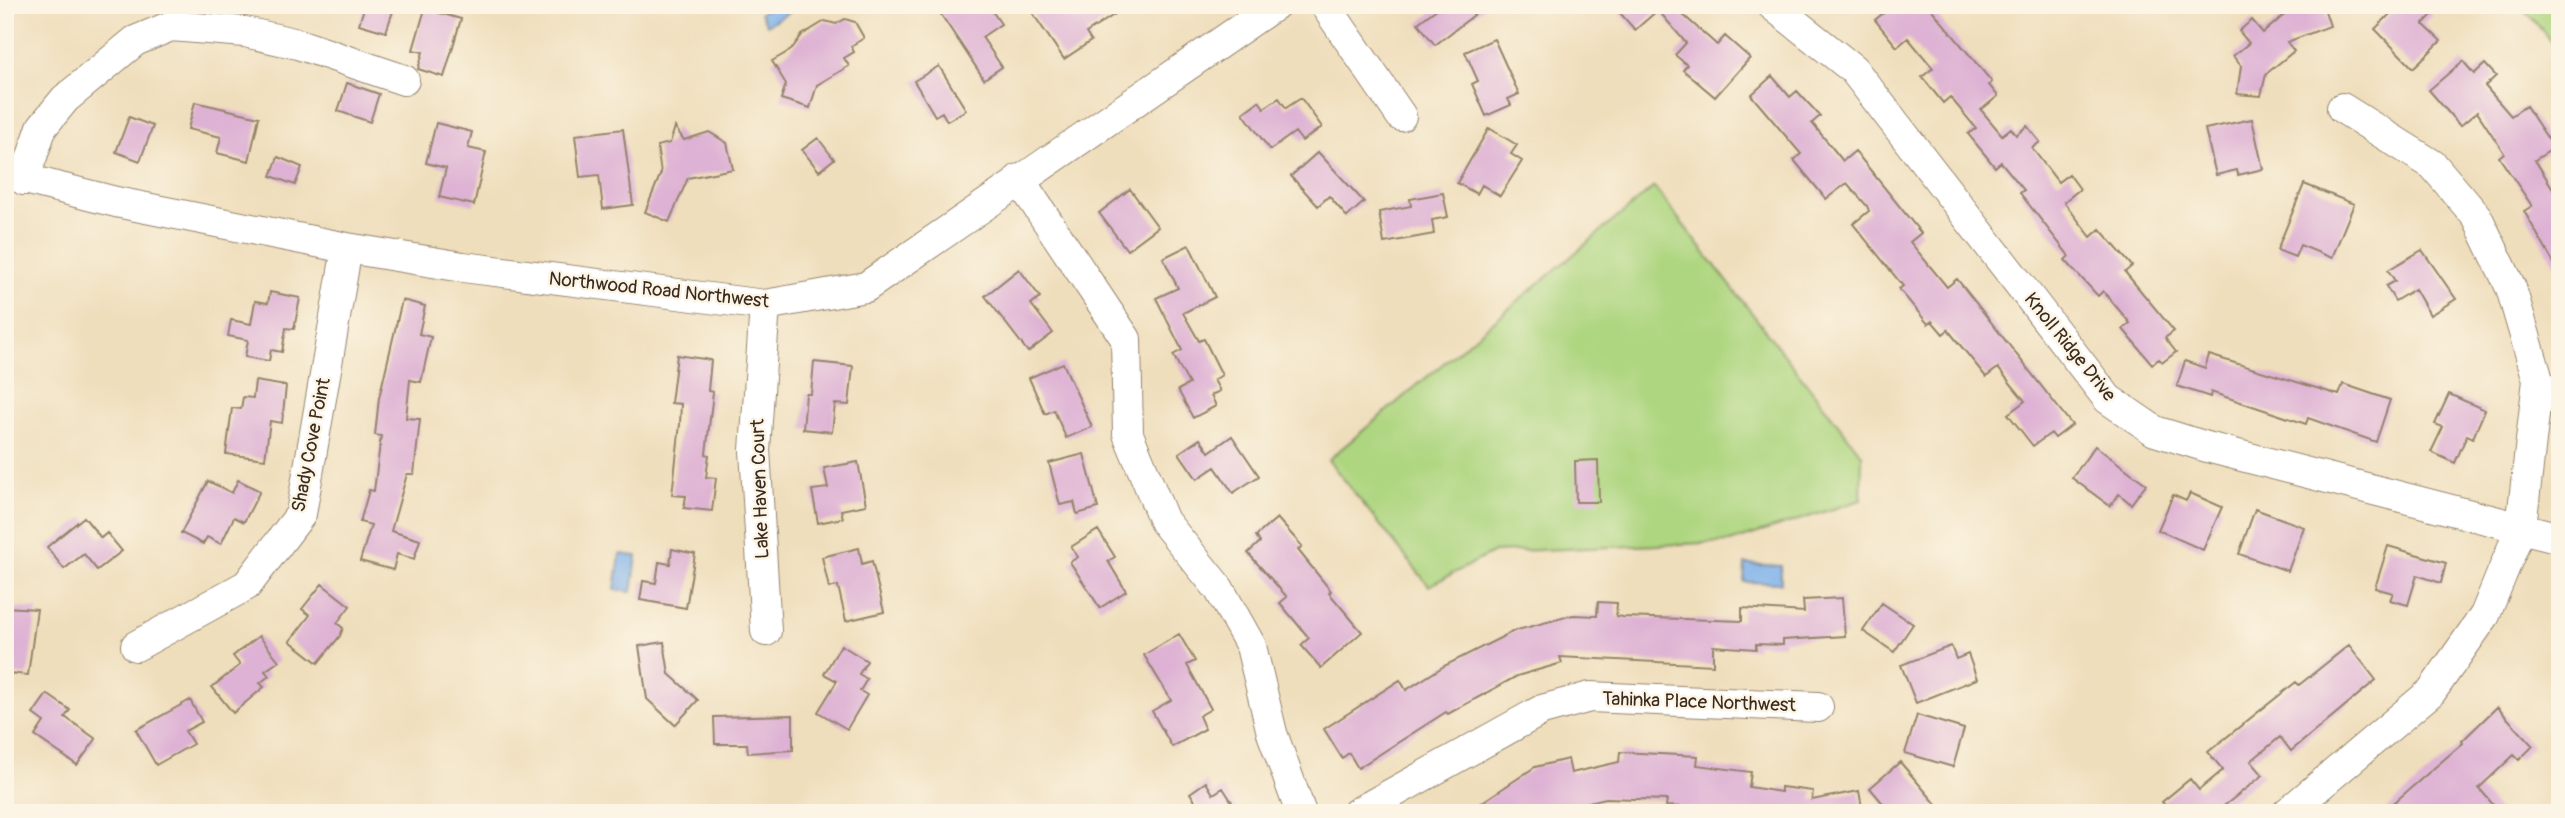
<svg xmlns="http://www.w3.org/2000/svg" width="2565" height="818" font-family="Pangolin,sans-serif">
<rect width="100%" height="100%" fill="#fcf5e5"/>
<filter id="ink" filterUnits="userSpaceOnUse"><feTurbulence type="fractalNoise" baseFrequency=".0143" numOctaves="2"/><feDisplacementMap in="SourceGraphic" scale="14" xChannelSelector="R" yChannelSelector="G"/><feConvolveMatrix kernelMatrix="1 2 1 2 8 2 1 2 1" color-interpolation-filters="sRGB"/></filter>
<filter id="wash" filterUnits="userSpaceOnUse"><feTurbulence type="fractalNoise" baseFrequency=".00686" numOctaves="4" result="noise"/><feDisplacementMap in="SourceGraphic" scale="28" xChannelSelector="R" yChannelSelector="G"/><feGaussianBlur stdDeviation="1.57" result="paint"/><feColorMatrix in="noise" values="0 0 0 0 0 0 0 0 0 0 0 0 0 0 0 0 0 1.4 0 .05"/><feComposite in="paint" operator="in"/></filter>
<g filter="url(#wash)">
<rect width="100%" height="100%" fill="#efdebc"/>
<path fill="#aed680" stroke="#74804f" stroke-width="2" d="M2521,5h39v47l-5,-6z
M1654,187l208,268 -1,45 -131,42 -236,10 -65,34 -101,-126z"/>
<path fill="#7db0ea" stroke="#5c6d84" stroke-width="2" d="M774,5h14l3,6 -24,14 -7,-12z
M620,554l17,2 -5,36 -17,-2z
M1745,564l36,2v17l-37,-1z"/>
<g id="blocks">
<path fill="#deb2d4" d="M365,5h22l-2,4 8,2 -7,21 -27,-8z
M952,5h36l13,19 -19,13 20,30 -18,12 -44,-66z
M1027,5h102l-43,28 5,8 -27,18z
M1442,5h45l-52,40 -17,-22z
M1613,5h59l45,40 8,-9 25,22 -35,39 -32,-27 4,-5 -12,-10 11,-12 -28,-33 -23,20z
M1893,5h35l64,77 -3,3 9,11 -17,14 21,25 9,-7 5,7 11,-9 13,16 -8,6 26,34 11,-8 11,15 -16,13 27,35 9,-8 32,37 -7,6 49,59 -9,7 11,14 -13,10 -4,-3 -7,5 -29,-35 7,-6 -27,-32 -5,5 -33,-36 4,-4 -49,-63 4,-3 -23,-28 -6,5 -27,-33 8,-6 -26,-31 -7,6 -21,-26 11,-9 -25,-30 -11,9 -22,-27z
M2296,5h27l7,21 -43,16 7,9 -28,23 -5,22 -24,-2 4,-28 -8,-10 16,-13 -10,-12 13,-11 11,13z
M2399,5l12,8 12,-8 9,10 -9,9 18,17 -28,27 -38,-39z
M425,9l36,10 -17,58 -26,-8 5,-17 -10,-2z
M845,19l10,3 9,16 -13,8 3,6 -10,6 5,8 -32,19 -7,23 -29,-9 5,-15 -14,-23 19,-11 11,-15 23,-14 11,3z
M1494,39l25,55 -11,5 3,6 -25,11 -14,-32 6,-3 -13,-29z
M2463,61l11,13 11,-10 11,12 -11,10 26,30 15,-10 28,42 -19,12 25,40v74l-36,-63 8,-5 -33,-49 5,-4 -27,-41 -17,14 -31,-36z
M939,66l27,44 -19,11 -5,-9 -7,4 -21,-35z
M1772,76l18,21 7,-6 23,25 -8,7 31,38 12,-10 66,82 -11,9 37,45 10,-8 115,146 -17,13 -4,-5 -18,13 -25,-32 17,-13 -27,-33 -12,9 -38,-47 -5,4 -11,-13 -4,3 -29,-35 4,-3 -50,-62 16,-13 -2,-5 -20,-23 -21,16 -32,-39 7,-6 -50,-59z
M347,83l32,11 -9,28 -32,-11z
M1279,98l7,10 15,-10 21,29 -20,14 -7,-9 -25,18 -27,-37 16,-12 5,7z
M195,102l64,15 -10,44 -32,-8 4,-16 -33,-8z
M129,117l24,9 -13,35 -24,-9z
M2252,119l11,50 -25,6 -1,-5 -21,5 -11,-46z
M436,123l36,9 -4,16 18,4 -12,53 -35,-8 7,-29 -20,-5z
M675,127l9,13 25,-8 18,11 6,26 -45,9 -19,44 -24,-10 16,-39 -4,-27 13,-3z
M1489,128l28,17 -6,9 11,7 -22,35 -18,-11 -5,9 -20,-11z
M623,129l10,76 -30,4 -4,-34 -19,2 -5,-42z
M818,138l16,21 -15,12 -17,-21z
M1318,152l46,50 -17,15 -18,-21 -11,10 -27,-30z
M278,157l24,10 -7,18 -24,-9z
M2304,184l50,20 -22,54 -32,-13 -5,12 -18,-7z
M1130,189l28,38 -31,23 -28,-37z
M1443,193l5,24 -16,3 2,14 -50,9 -5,-31 32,-6 -1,-7z
M1189,245l26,52 -32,16 16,28 5,-2 18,36 -8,5 6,11 -9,4 5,11 -23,12 -15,-28 11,-6 -16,-29 9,-5 -26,-52 22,-10 -15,-30z
M2422,250l34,49 -26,16 -15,-26 -20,12 -9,-15 9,-5 -7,-11z
M1019,269l21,28 -9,7 22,29 -25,19 -43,-56z
M270,292l30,6 -6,31 -8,-1 -4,24 -11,-2 -2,11 -24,-4 3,-17 -20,-4 3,-16 20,4 4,-23 13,2z
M402,300l23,6 -6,28 12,3 -10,45 -11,-2 -4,38 14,1 -6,55h-7l-16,57 29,9 -6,19 -17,-5 -4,16 -33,-9 11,-36 -11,-3 9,-32 5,1 7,-55 -6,-1 4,-37z
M677,355l34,5 -3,31 5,1 -7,62 3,1 -3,22 10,1 -4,33 -28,-3 2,-12 -14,-1 8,-71 1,-20 -10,-1z
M2209,355l130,40 4,-11 47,16 -14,42 -68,-24 -2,6 -95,-32 -1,5 -33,-11 8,-25 20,7z
M814,362l39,4 -4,39 -14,-1 -3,28 -29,-3 3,-35h5z
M1063,363l29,64 -26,11 -12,-28 -9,4 -16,-36z
M255,381l31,5 -4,37 -12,-2 -5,38 -39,-5 6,-46 9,1 2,-12 10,1z
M2449,394l36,16 -12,28 -6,-3 -12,28 -24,-11 12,-25 -8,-3z
M1232,436l27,40 -26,17 -18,-26 -18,12 -18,-26 21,-14 9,13z
M2095,446l51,38 -15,20 -12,-10 -9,12 -38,-28z
M1084,454l14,54 -21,6 -3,-12 -14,3 -11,-42z
M1598,460l1,42h-23l-1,-41z
M858,462l8,43 -25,5 2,8 -25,5 -6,-33 16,-2 -4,-20z
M238,480l22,11 -16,31 -10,-5 -13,27 -14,-7 -4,7 -22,-11 27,-52 24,12z
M2190,493l32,14 -19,43 -45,-20 15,-35 13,6z
M2255,509l49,18 -16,44 -49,-17z
M84,517l17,21 6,-5 15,18 -25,19 -13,-16 -20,15 -17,-22z
M1277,518l25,28 -4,4 33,41 -2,2 33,39 -41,36 -20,-23 8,-7 -29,-35 7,-6 -39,-44 12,-11 -4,-6z
M1098,530l17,27 -7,4 18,30 -26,17 -30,-46 8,-5 -7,-10z
M2388,546l58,17 -5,20 -24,-8 -9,30 -18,-5 3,-7 -18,-5z
M859,548l3,16 10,-3 12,51 -38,9 -8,-35 -9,2 -7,-31z
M672,549l23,5 -9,54 -46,-8 3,-19 13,2 3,-21 11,2z
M322,584l28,22 -13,17 6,5 -3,8 -22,27 -28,-22 20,-26 -8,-6z
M1842,598l3,38 -62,4v5l-27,-1v5l-43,-3v19l-153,-8 2,6 -45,13 -69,38 -2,-2 -88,56 -9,-15 -7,5 -18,-29 76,-49 6,10 38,-24 70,-35 59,-16 24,1 1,-14 19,1 -1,13 7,1 119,4v-13l62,4 -1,-12z
M1882,603l31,21 -19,28 -31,-21z
M5,607l32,2 -9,66 -23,-2z
M1179,634l16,27 -8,4 24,44 -12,7 6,13 -33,18 -20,-36 19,-11 -27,-45z
M259,636l20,25 -14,10 4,5 -9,7 4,4 -31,26 -21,-26 28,-22 -7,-9z
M664,642l5,32 29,26 -23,25 -28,-26 -8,-53z
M841,645l26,16 -8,13 8,5 -7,12 7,4 -20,34 -29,-17 19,-31 -13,-7z
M2349,645l27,35 -85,71 -11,-14 -29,24 12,14 -48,38h-44l-9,-11 28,-23 9,11 24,-20 -15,-18 88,-70 3,3z
M1951,646l5,13 12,-5 9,25 -61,24 -15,-38z
M47,694l23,16 -5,7 31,22 -19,26 -42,-29 9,-14 -11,-8z
M190,700l12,22 -17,9 8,13 -37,21 -20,-35z
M2497,707l36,39 -14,14 -5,-5 -35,33 21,25h-118l81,-70 -1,-2z
M793,715v35l-45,3 -1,-9h-32l-1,-27z
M1917,715l47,14 -11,38 -48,-14z
M1620,752l78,4 -1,9 54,7 -2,15 32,5v-5l32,4 -1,9 47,-9 4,22h-144v-3l-53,-4 1,-6 -61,-2 -65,15h-75l69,-46 33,-8 3,14 48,-11z
M1900,762l36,42 -10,9h-35l-21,-25z
M1206,782l7,12 10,-6 16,25h-36l-13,-20z"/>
</g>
</g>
<g filter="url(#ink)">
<use href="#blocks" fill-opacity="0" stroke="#95846d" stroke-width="2"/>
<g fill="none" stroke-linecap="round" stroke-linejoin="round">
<defs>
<path id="minor" d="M1325,5l76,111
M1772,5l81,64 255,330 47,32 52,16 353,91
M5,174l111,28 231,46 116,19 302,38 101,-18 409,-282
M1019,179l107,160 2,95 36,87 55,68 32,57 21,87 29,80
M24,180l18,-53 23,-28 70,-58 36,-15 74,6 53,12 106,36
M765,305l-10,145 11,181
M136,646l111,-61 54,-71 46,-266
M1357,813l185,-103 48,-13 228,10
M2287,813l144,-121 54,-77 36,-88 17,-147 -27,-92 -34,-71 -44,-52 -91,-57"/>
</defs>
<use href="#minor" stroke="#95846d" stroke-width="32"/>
<use href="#minor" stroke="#fff" stroke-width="30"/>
</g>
</g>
<g text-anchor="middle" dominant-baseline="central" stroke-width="5" stroke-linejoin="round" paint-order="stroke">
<g font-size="19" fill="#3b2a1e" stroke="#fcf5e5">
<text transform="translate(659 290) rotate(6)">Northwood Road Northwest</text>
<text transform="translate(2070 347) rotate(51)">Knoll Ridge Drive</text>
<text transform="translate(311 445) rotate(-79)">Shady Cove Point</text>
<text transform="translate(760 489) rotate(-92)">Lake Haven Court</text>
<text transform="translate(1699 702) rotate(2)">Tahinka Place Northwest</text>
</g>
</g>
<rect width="2565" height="818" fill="none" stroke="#fcf5e5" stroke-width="28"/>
</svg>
